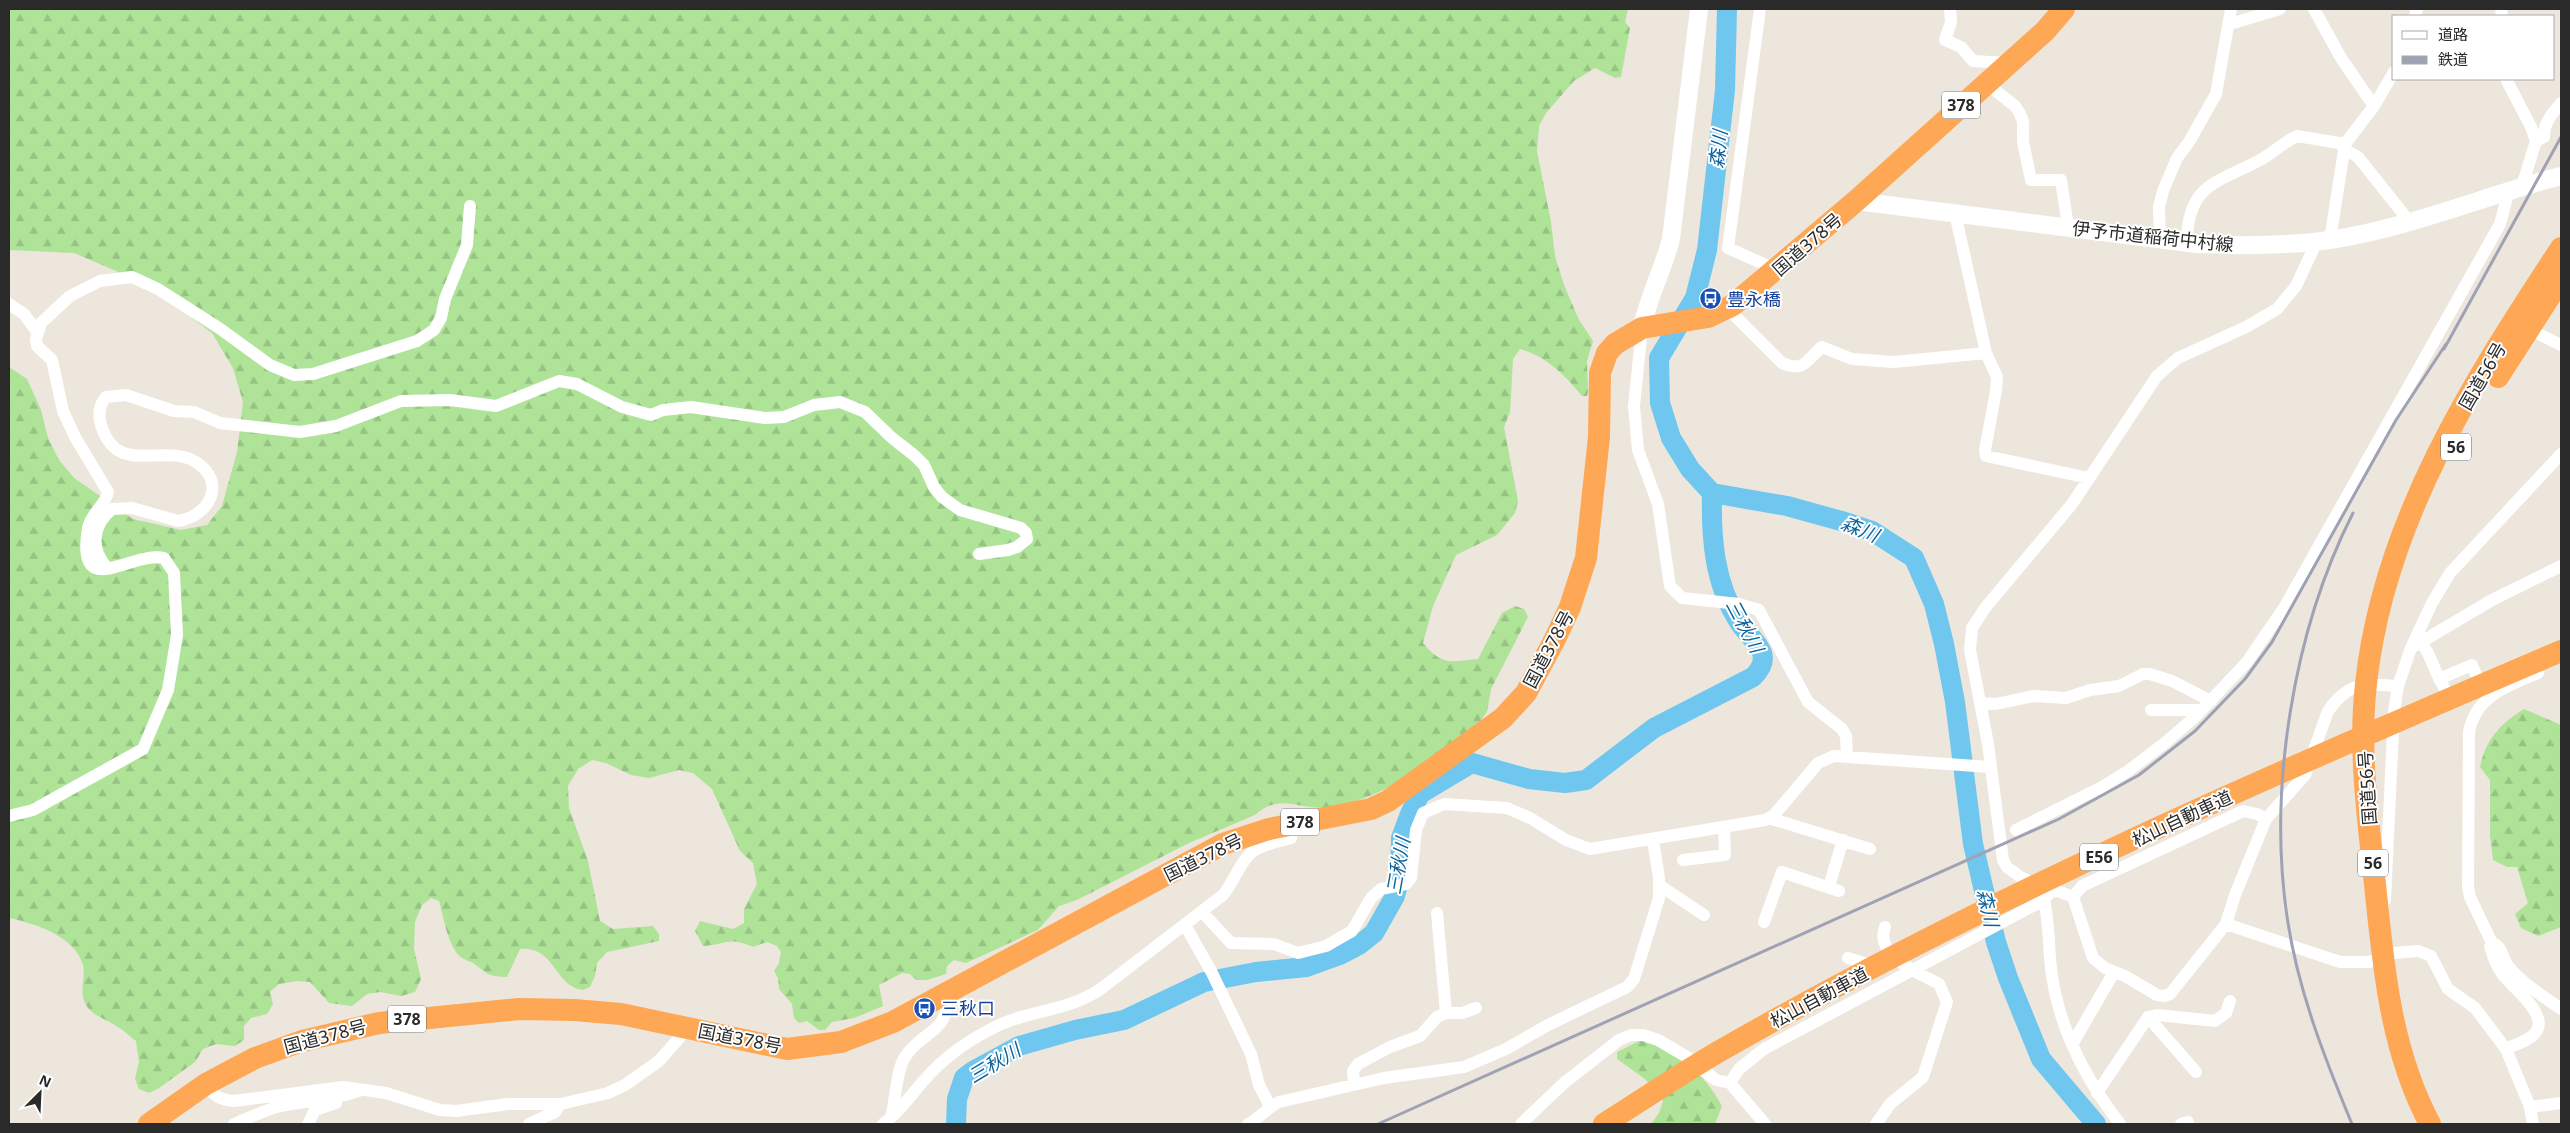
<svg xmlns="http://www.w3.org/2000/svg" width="2570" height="1133" font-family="'Noto Sans','Noto Sans JP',sans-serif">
<defs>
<pattern id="forest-firs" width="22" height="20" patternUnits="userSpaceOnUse" patternTransform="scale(1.25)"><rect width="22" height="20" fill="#aee398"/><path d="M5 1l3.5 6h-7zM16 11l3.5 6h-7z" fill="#96c383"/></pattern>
</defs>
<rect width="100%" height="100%" fill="#ece6dc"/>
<path fill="url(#forest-firs)" d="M9,9h1619l-3,13 5,6 -9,49 -6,1 -20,-10 -21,13 -28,32 -7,13 -2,25 14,71 4,34 9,29 15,35 14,21 -6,20 1,31 -1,4h-5c-16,-20 -36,-40 -62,-47l-7,10 -3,53 -6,15 14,74 -3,12 -18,22 -41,20 -23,51 -10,37c19,23 28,19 55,16l24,-46 13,-7 9,3 4,8 -37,72 -4,23 -9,12c-48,36 -86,73 -148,83 -30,5 -48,-16 -75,8l-66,28 -112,57 -18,6 -21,24 -72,33 -12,-3 -7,6 -1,8 -19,6h-11l-6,-6 -8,-1 -23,12 4,21 -29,12 -22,4 -7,8h-6l-12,-9 -8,2 -5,-5 -2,-14 -13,-15 -1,-11 -4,-7 5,-8 2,-11 -4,-6 -10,-4 -14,5c-25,-11 -27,-2 -50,-1l-8,-15 5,-10 33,8 11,-6v-14l13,-25 -4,-21 -13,-12 -28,-62 -19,-16 -14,-3 -30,8 -18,-3 -25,-12 -14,-3 -14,9 -10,17 1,22 19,53 12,60 13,8 40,-3 6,8v7l-52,11 -10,11 -2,13 -5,11 -7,3c-29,-3 -27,-44 -63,-41l-13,28c-22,-1 -18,-3 -34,-14 -4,-2 -8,-3 -11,-5 -14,-10 -18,-40 -23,-57l-8,-3 -9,7 -7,17 -1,27 7,30 -6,13 -14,4 -21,-4 -13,2 -15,12 -23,-3 -19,-21 -13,-1 -18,3 -9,8 3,12 -6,10 -16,4 -7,8v14l-9,6 -19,-2 -13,5 -8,13 -36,26 -10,5 -10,-4 -4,-10 4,-17 -3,-21c-6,-4 -11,-10 -18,-14 -11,-8 -27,-11 -33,-24 -6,-14 1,-26 -2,-38 -8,-29 -49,-42 -74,-47v-551l18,12 14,31 7,28 11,22 15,18 59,41 48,11 26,-5 15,-19 15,-54 6,-50 -10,-34 -21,-35 -48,-36 -48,-26 -42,-18 -65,-3z
M2524,709l37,16v202l-23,9 -17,-8 -6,-14 13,-11 -11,-36h-10l-14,-7 -3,-25v-55l-10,-13c6,-28 20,-43 44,-58z
M1641,1040c35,9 64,34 81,66l-7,18h-64l8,-11 4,-12 -18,-22 -28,-20v-7z"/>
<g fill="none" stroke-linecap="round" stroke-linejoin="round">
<path stroke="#6fc6ef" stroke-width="20" d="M1727,9l-2,81 -18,160 -12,48 -36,60 1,45 11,35 19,31 22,24 75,13 58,16 27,9 42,27 20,46 10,40 11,58 18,142 23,98 12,36 33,81 55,65
M956,1124l1,-25 7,-21 9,-7 46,-25 56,-16 49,-10 80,-38 52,-10 50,-5 36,-13 17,-9 15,-12 21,-37 5,-19 1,-39 9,-24 10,-20 52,-31 57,16 36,4 21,-3 68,-52 99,-51c6,-6 12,-15 9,-24 -4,-11 -17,-21 -23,-31 -25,-39 -28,-84 -27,-129"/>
<path stroke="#fff" stroke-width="12" d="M1760,9l-32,239 49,22
M1950,9l1,13 -6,18 16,7 12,14 35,2
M2314,9l27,49 33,48
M2501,9l1,7
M2415,16l2,-7
M2230,24l50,-15
M2506,79l25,48 5,14 -14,45
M1986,83l29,23 4,6 4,9v21l8,38h30l7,47
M2536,141l8,-4c-1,-14 9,-24 17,-34
M2344,149l14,8 51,64
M1955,213l31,140 11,24 -1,14 -11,59 1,6 103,22
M2160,239l-1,-32 4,-16 14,-33 12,-16 27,-48 15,-85
M2330,240l15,-96 29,-38 20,-34
M2317,241l-21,45 -19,23 -31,18 -68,31 -21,18 -85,128 -87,104 -13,20 -2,22 18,94 15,116 4,7 12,9 30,16 9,-1 15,6 20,61 12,10 20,8 32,19 7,1 6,-2 56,-70 9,-29 31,-76 39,-44 23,-64c21,-30 37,-27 70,-25
M2187,243c0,-60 31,-60 75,-84 12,-7 22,-17 35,-23l48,8
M9,304l15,10 13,18
M1727,308l55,55c23,10 25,-4 40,-16l30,12 42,3 92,-9
M1642,328l-8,78 4,44 20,54 12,82 12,12 57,6 20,6 49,92 34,27 4,7 1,20
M2529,329l32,16
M107,568c-17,-20 -15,-42 5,-59l20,-1 46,13c32,-5 49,-39 18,-59 -32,-20 -79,16 -95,-37 -3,-10 -2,-20 5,-28l20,-2 48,16 20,1 26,11 80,9 36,-6 65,-25 49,-1 46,6 63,-25 18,3 45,23 29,8 12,-5 28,-3 74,11 19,-1 30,-12 26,-3 25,10 26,25 24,19 9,9 10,22 8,10 18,13 61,18 5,5 1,6 -10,8 -9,3 -29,4
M2421,642c11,14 13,30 23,45
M2411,648l81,-48 69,-34
M2439,679l33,-14 10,24
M1981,703l15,1 37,-8 33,2 24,-8 29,-4 24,-12h7l22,7 39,20
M2151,710h51
M9,816l24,-6 110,-61 25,-59 9,-55 -3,-62 -10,-15c-32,-8 -89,46 -76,-30 3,-15 17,-22 20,-36l-33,-55 -12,-26 -11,-51 -15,-14 -1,-7 5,-16 29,-27 30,-15 32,-4 26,12 61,39 51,37 24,10 19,-1 104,-33 17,-11 7,-12 4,-19 22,-54 3,-39
M1769,818l101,31
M2016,830l86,-43 26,-16 38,-29 30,-26 51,-54 37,-54 216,-384 9,-34
M1683,860l42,-5 -1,-27
M1659,885l45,30
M1829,886l14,-46
M2048,895l-4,5c6,25 4,51 8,76 8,54 35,105 68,148
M2073,897l9,-11 161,-75 14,3 9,5
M2385,900l9,-189 4,-25 13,-38 21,-45 18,-30 111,-119
M1202,912l29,31 43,1 24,9 28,-7 26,-15 19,-33 10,-9 25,-5 5,-6 5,-48 7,-17 21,-9 63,4 23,10 36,22 24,9 175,-29 9,-5 44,-52 16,-7 156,11
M1437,913l9,100
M1764,922l18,-50 57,19
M2226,924l114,38h29l26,-9 23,-2 13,5 17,33 27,19 31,41 24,58 3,17
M1185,925l27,48 39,81 8,31 11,21
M2492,943l-22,-46 -2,-10 1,-155c7,-37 39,-46 69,-59
M1848,958l26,8
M2148,1017l48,55
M2073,1043l41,-71
M2506,1049c9,-5 24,-8 30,-17 13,-18 -24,-45 -33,-57 -7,-9 -10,-19 -13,-29l2,-3c11,3 10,16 17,24 14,17 34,29 52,42
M1730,1083l9,-14 25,-20 280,-149
M206,1084c7,12 15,16 28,17l109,-14 43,6 54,17 16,1 52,-7h53l47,-11 17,-8 34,-24 29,-33
M1354,1084l-1,-13 5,-7 32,-17 30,-11 17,-19 9,-4h16l14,-5
M2097,1093l51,-76 9,-2 58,6 11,-8 4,-12
M2530,1107l31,-4
M891,1117c5,-17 5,-47 14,-60 16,-26 47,-25 41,-63
M234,1124c16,-7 31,-14 47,-18 27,-5 55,-6 80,-16
M308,1124l7,-14 21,-7
M529,1124l26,-12 6,-8
M883,1124c18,-13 29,-31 44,-47 18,-20 44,-38 68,-50 35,-18 71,-14 107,-39l121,-93c10,-12 15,-28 25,-39 9,-11 30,-14 43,-18l3,-15
M1248,1124c12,-6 19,-16 31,-22l105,-24 80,-11 42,-18 42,-24 79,-38 7,-8 25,-81v-20l-6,-38
M1521,1124l43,-41 55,-43 12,-5h12l15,5 29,17 29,23 14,3 35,41
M1876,1124l14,-20 33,-27 24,-75 -8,-18c-19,-11 -65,-27 -54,-57
M2181,1124l7,-2"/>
<path stroke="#fff" stroke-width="18" d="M1856,201l341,43c44,2 90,2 133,-4 79,-12 154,-44 231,-64
M1642,328c6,-31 21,-58 29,-89l28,-230"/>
<path stroke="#fea755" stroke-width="22" d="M2498,377l63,-98
M149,1124l57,-40 49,-26 47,-17 77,-18 140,-14 55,1 47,4 166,35 54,-7 52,-20 330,-178 46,-15 102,-20 17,-8 115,-83 23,-25 29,-54 15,-32 16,-49 13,-121 1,-64 7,-20 8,-9 27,-16 66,-11 25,-12 123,-104 189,-170 19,-22
M1604,1124c38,-24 75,-49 114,-72 270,-155 557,-279 843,-401
M2430,1124c-38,-71 -46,-151 -54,-230 -7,-69 -18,-141 -10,-210 17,-162 108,-304 195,-436"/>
<path stroke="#9fa1b5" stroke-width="3" d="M2444,349l117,-212
M1378,1124l681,-305 80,-44 56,-44 50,-52 27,-37 124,-222 50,-76
M2352,1124c-27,-65 -53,-131 -64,-201 -21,-132 5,-292 65,-410"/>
</g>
<defs>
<symbol id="bus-disc" viewBox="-11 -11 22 22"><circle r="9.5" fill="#1a4fb4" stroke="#fff"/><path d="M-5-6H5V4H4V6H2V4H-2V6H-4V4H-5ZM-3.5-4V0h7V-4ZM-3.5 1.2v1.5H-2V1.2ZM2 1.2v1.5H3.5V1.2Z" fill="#fff"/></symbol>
</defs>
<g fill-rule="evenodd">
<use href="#bus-disc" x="1698" y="286" width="25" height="25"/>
<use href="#bus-disc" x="912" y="996" width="25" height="25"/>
</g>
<g text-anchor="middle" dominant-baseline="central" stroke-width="4" stroke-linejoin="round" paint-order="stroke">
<g fill="#fff" stroke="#6a6a6a" stroke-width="1">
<rect x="1942" y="91.5" width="38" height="27" rx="4"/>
<rect x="2441" y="433.5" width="30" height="27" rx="4"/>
<rect x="1281" y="808.5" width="38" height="27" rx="4"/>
<rect x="2080" y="843.5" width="38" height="27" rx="4"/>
<rect x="2358" y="849.5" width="30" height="27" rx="4"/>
<rect x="388" y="1005.5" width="38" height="27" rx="4"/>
</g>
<g font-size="16" font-weight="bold" fill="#2a2a2a">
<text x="1961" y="105">378</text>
<text x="2456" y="447">56</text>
<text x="1300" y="822">378</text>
<text x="2099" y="857">E56</text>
<text x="2373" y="863">56</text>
<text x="407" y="1019">378</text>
</g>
<g font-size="18" fill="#2a2a2a" stroke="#fff">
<text transform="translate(2153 236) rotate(6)">伊予市道稲荷中村線</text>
<text transform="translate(1807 244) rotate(-41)">国道378号</text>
<text transform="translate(2482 376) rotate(-60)">国道56号</text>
<text transform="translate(1548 649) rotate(-62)">国道378号</text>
<text transform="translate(2367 788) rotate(-94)">国道56号</text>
<text transform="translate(2182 818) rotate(-25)">松山自動車道</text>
<text transform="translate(1203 857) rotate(-26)">国道378号</text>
<text transform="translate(1819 997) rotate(-28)">松山自動車道</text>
<text transform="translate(325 1036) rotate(-15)">国道378号</text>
<text transform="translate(740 1038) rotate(11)">国道378号</text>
</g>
<g font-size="18" fill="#164399" stroke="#fff" text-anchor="start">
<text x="1727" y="299">豊永橋</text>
<text x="941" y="1008">三秋口</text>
</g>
<g font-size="19" font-style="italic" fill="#0d639b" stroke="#fff">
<text transform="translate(1718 149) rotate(-84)">森川</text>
<text transform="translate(1860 529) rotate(22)">森川</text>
<text transform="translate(1745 626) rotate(62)">三秋川</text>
<text transform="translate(1398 866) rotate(-80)">三秋川</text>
<text transform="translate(1988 908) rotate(77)">森川</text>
<text transform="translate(994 1063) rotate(-31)">三秋川</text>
</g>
</g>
<rect width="2570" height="1133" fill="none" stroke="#2a2a2a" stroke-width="20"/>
<rect x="2392" y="15" width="162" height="65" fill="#ffffff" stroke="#aaaaaa"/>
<rect x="2402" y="31" width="25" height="8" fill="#ffffff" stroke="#aaaaaa"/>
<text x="2438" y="40" font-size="15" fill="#2a2a2a">道路</text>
<rect x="2402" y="56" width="25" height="8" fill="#9fa1b5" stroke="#aaaaaa"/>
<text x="2438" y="65" font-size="15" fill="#2a2a2a">鉄道</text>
<g transform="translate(40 1093) rotate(24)" stroke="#ffffff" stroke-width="4" paint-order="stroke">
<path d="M0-4L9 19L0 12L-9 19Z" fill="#2a2a2a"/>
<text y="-8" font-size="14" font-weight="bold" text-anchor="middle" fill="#2a2a2a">N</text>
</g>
</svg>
